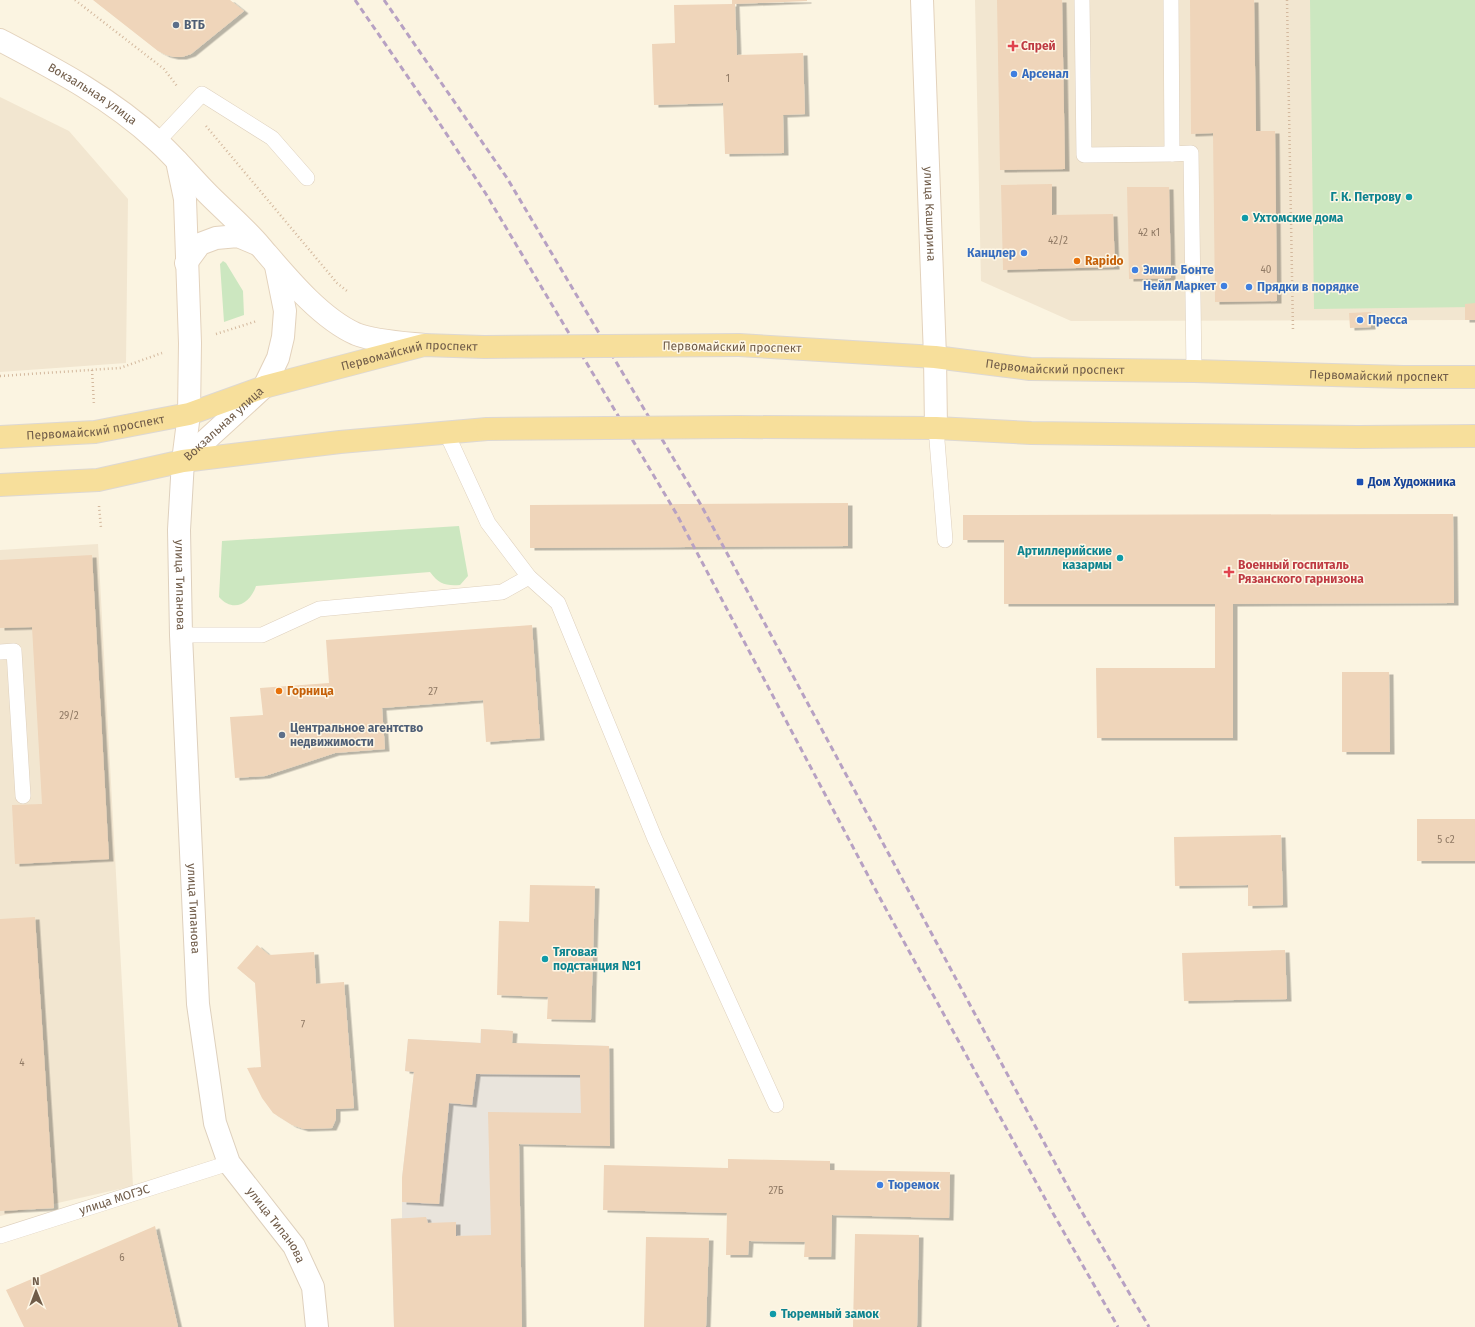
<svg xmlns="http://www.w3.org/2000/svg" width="1475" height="1327" font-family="'Fira Sans',sans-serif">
<defs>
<filter id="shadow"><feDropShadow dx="4.5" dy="2.5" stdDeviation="0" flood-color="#0004"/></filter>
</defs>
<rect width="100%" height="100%" fill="#fbf4e1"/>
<path fill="#f2e6d0" d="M975,0h500v320l-404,1 -90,-40z
M0,97l69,34 59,68 -2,164 -126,9z
M98,544l35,642 -133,30v-666z"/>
<path fill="#e9e4dc" d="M481,1029l32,2 -1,12 97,3 1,100 -91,-2 3,183h-128l-3,-108 11,-1v-40l12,-105 -9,-2 3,-32 72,4z"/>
<path fill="#cce7c0" d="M1310,0h165v307l-161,2z
M223,261l3,2 17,28 1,24 -20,7 -4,-58z
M459,526l9,50 -8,9c-15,1 -21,-1 -30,-13l-174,14c-6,18 -23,27 -37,11l3,-56z"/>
<path fill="#efd5ba" filter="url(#shadow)" d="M93,0h137l14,11 -53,43 -9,3h-8l-8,-2 -8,-4z
M732,0h75v1l-72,3 2,51 66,-2 2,61 -22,1 1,38 -59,1 -2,-51 -69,2 -2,-61 23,-1 -1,-38 58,-1z
M997,0h65l3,169 -65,1z
M1190,0h64l2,131h19l2,170 -62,1 -2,-169 -22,1z
M1052,184v31l61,-1 2,53 -112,3 -2,-85z
M1127,187h42l2,91 -42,1z
M1475,303v17h-10v-16z
M1371,312v15l-21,1 -1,-15z
M848,503v43l-318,2v-43z
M1453,514l1,89 -221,1v134h-136l-1,-70h119v-64h-211v-64h-41v-25z
M92,555l17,304 -94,5 -3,-59 30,-1 -10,-177 -32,1v-68z
M532,625l8,113 -54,4 -3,-42 -101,8 3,41 -50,4 -70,23 -30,2 -5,-61 33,-2 -3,-27 69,-5 -3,-43z
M1342,672h47l1,80h-48z
M1417,819h58v42h-58z
M1281,835l2,70 -35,1v-21l-73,1 -1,-49z
M530,885l65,1 -4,134 -44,-1 1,-22 -51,-2 2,-74 30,1z
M35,917l19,291 -54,3v-292z
M257,945l12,10 45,-3 2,32 28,-2 10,126 -18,1v10l-4,9 -28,1 -12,-4 -19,-12 -11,-15 -15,-30 14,-1 -6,-84 -18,-15z
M1285,950l2,49 -103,2 -2,-48z
M481,1029l32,2 -1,12 97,3 1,100 -91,-2 3,183h-128l-3,-108 35,-2 2,6 28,-1v14l35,-1 -3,-123 93,1 -1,-38 -104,-1 -4,31 -23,-2 -10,101 -37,-2v-24l12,-106 -9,-1 3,-32 73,4z
M728,1159l102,2v9l120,2 -1,46 -117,-3 -1,42h-27l1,-15 -56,-1 -1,14h-22l1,-42 -124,-3 1,-45 124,3z
M155,1226l23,101h-154l-18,-37z
M855,1234l64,1 -2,92h-64z
M646,1237l63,1 -3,89h-62z"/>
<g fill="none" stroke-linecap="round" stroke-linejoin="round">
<defs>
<g id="lane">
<path d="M1082,0l2,155 88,-1"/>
<path d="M1171,0l1,154 19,-1 3,218"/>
<path d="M158,141l44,-47 70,44 35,40"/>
<path d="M936,428l9,112"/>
<path d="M529,577l29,26 97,236 121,266"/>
<path d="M181,635h81l57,-26 183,-17 27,-15 -41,-54 -42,-91"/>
<path d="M0,652l14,-1 9,145"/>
<path id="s1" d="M0,1236l229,-73"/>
</g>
<g id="street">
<path id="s2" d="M183,461l-4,69 2,105 17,369 17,119 14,40 65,83 19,41 4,40"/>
</g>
<g id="secondary">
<path id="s3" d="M922,0l13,357 1,71"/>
<path id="s4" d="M0,40c55,29 111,58 157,101 19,17 35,37 52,54 17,17 36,33 52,52 25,29 59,71 95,87 17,7 49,9 68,11"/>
<path d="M177,161l8,38 5,144 -1,71 -6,47"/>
<path d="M186,263l14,-19 16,-6 22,-2 19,8"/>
<path id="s5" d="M183,461l81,-74 14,-29 5,-21 2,-26 -9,-45"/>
</g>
<g id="primary">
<path id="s6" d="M739,345l196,12 95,12 164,2 209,6h72"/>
<path d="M738,427l198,1 95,5 327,4 117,-1"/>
<path id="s7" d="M0,437l95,-5 94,-18 75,-27 160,-42 60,2"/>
<path d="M0,485l98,-5 85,-19 157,-19 147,-13"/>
</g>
</defs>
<use href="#lane" stroke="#ded0bd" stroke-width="16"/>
<use href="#street" stroke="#ded0bd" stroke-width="24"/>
<use href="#secondary" stroke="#e3d2bc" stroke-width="24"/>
<use href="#primary" stroke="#ddd8d3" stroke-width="24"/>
<path stroke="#d3b89d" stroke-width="2.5" stroke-dasharray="1 3" stroke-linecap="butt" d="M75,0l89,69 13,17
M1287,0l6,331
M206,126l131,157 10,8
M216,334l41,-13
M92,370l2,35
M0,376l120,-8 42,-15
M99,506l2,22"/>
<use href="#lane" stroke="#fff" stroke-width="15"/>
<use href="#street" stroke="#fff" stroke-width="22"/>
<use href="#secondary" stroke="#fff" stroke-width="22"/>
<use href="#primary" stroke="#f7df9b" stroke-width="22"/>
<path stroke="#b7a1c3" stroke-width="3" stroke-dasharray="6 4" stroke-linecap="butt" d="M355,0l79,115 52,79 190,319 205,387 173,315 64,112
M384,0l123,178 194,327 374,695 74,127"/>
<defs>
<path id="primary-bridge" d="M484,347l255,-2
M487,429l251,-2"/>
</defs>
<use href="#primary-bridge" stroke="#ddd8d3" stroke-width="24" stroke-linecap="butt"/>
<use href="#primary-bridge" stroke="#f7df9b" stroke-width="22"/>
</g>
<g fill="#5c6f8a" stroke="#fef7e6" stroke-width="1.5">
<circle cx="176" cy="25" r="4"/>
<circle cx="282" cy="735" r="4"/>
</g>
<g fill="#e0444e" stroke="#fef7e6" stroke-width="1.5">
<path d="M1011 40h4v4h4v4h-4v4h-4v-4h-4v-4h4z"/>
<path d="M1227 566h4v4h4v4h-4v4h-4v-4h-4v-4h4z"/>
</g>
<g fill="#3f7fe0" stroke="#fef7e6" stroke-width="1.5">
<circle cx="1014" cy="74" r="4"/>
<circle cx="1024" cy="253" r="4"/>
<circle cx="1135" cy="270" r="4"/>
<circle cx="1224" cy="286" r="4"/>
<circle cx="1249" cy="287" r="4"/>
<circle cx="1360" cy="320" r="4"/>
<circle cx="880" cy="1185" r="4"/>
</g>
<g fill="#0f9aa8" stroke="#fef7e6" stroke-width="1.5">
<circle cx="1409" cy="197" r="4"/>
<circle cx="1245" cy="218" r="4"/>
<circle cx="1120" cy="558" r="4"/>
<circle cx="545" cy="959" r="4"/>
<circle cx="773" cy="1314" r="4"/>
</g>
<g fill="#e8710a" stroke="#fef7e6" stroke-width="1.5">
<circle cx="1077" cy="261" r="4"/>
<circle cx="279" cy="691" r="4"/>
</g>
<rect fill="#1a4fb4" stroke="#fef7e6" stroke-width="1.5" x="1356" y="478" width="8" height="8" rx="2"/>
<g text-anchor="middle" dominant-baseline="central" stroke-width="3" stroke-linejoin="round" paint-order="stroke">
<g font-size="10" fill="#907a65">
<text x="728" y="79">1</text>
<text x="1149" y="233">42 к1</text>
<text x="1058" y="241">42/2</text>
<text x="1266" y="270">40</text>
<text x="433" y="692">27</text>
<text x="69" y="716">29/2</text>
<text x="1446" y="840">5 с2</text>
<text x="303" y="1025">7</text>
<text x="22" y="1063">4</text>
<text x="776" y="1191">27Б</text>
<text x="122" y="1258">6</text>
</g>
<g font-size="12" font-weight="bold" fill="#4e5e75" stroke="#fef7e6" text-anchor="start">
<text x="184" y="25">ВТБ</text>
<text x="290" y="728">Центральное агентство<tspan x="290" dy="14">недвижимости</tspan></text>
</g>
<g font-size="12" font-weight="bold" fill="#be3a42" stroke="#fef7e6" text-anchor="start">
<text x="1021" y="46">Спрей</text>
<text x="1238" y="565">Военный госпиталь<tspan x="1238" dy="14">Рязанского гарнизона</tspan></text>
</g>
<g font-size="12" font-weight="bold" fill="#366cbe" stroke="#fef7e6" text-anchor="start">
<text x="1022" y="74">Арсенал</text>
<text x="1016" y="253" text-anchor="end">Канцлер</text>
<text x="1143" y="270">Эмиль Бонте</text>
<text x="1216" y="286" text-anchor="end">Нейл Маркет</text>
<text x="1257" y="287">Прядки в порядке</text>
<text x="1368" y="320">Пресса</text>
<text x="888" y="1185">Тюремок</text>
</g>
<g font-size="12" fill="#705c49" stroke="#fef7e6">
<text stroke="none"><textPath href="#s4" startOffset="107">Вокзальная улица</textPath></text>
<text stroke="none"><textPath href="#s3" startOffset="214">улица Каширина</textPath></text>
<text transform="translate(732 347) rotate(1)">Первомайский проспект</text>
<text stroke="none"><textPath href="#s7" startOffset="420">Первомайский проспект</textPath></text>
<text stroke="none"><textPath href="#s6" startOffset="317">Первомайский проспект</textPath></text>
<text stroke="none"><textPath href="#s6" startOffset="641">Первомайский проспект</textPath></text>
<text stroke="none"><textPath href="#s5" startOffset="55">Вокзальная улица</textPath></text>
<text stroke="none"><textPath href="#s7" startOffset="96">Первомайский проспект</textPath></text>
<text stroke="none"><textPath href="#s2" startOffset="124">улица Типанова</textPath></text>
<text stroke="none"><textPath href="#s2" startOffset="448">улица Типанова</textPath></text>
<text stroke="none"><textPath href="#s1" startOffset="120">улица МОГЭС</textPath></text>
<text stroke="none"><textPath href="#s2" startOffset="784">улица Типанова</textPath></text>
</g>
<g font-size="12" font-weight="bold" fill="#0d838f" stroke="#fef7e6" text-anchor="start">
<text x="1401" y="197" text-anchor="end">Г. К. Петрову</text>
<text x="1253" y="218">Ухтомские дома</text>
<text x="1112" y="551" text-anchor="end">Артиллерийские<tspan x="1112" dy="14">казармы</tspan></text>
<text x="553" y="952">Тяговая<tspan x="553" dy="14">подстанция №1</tspan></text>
<text x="781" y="1314">Тюремный замок</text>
</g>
<g font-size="12" font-weight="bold" fill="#c56008" stroke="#fef7e6" text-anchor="start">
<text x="1085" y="261">Rapido</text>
<text x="287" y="691">Горница</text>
</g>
<g font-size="12" font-weight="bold" fill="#164399" stroke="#fef7e6" text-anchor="start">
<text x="1368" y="482">Дом Художника</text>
</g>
</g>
<g transform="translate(36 1291) rotate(359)" stroke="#fef7e6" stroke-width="3" paint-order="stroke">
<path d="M0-3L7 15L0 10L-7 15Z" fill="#705c49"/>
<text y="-6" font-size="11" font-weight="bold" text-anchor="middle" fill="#705c49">N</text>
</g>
</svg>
